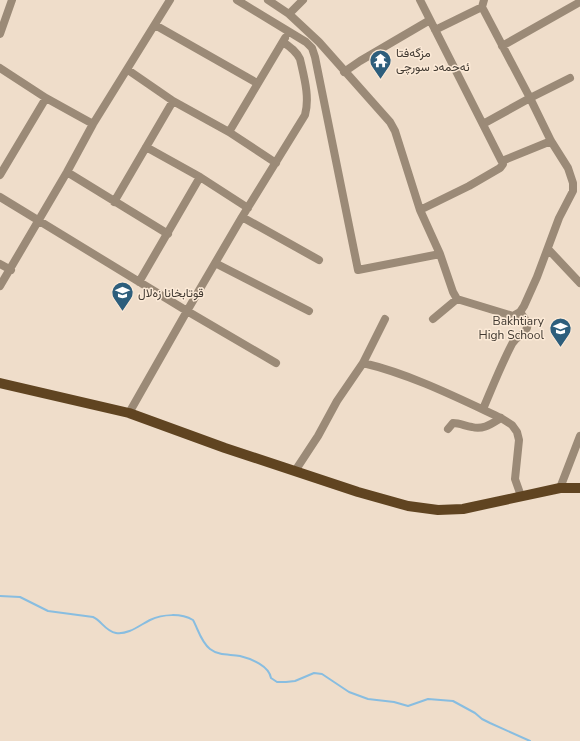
<svg xmlns="http://www.w3.org/2000/svg" width="580" height="741" font-family="'Nunito Sans',Vazirmatn,sans-serif">
<rect width="100%" height="100%" fill="#efddca"/>
<g fill="none" stroke-linecap="round" stroke-linejoin="round">
<path stroke="#88bde0" stroke-width="2" d="M0,596l20,1 28,14 45,6c9,4 12,14 23,16 12,2 24,-8 34,-13 13,-6 31,-7 43,0 5,9 8,22 17,29 9,7 20,5 30,7 12,3 29,10 31,22l6,4h9l9,-1 19,-8 8,1 27,18 19,7 26,3 14,4 20,-7 25,2 22,12 7,6 8,4 40,18"/>
<path stroke="#9b8a77" stroke-width="8" d="M237,0l69,42 6,6 3,9 43,213 82,-16
M268,0l21,14 30,28 71,80 5,9 25,79 20,44 13,38 4,7 56,17 7,-4 4,-6 13,-29 22,-59 14,-27v-8l-5,-15 -17,-27 -21,-43 -48,-91 2,-7
M420,0l83,164 -3,4 -31,18 -49,24
M289,14l14,-14
M155,25l102,58
M435,30l47,-23
M0,34l12,-34
M502,46l78,-44
M0,68l46,30 47,26
M128,70l45,31 56,31 47,31
M344,72l16,-11 70,-41
M483,124l47,-26 40,-20
M229,132l56,-94
M146,147l54,30 48,31
M502,161l49,-20
M67,172l101,62
M0,175l46,-77
M0,197l187,114 89,52
M114,202l59,-101
M242,217l77,43
M548,249l32,34
M215,263l94,48
M0,264l11,6
M139,282l61,-105
M0,286l67,-114 26,-48 77,-124
M433,319l24,-20
M363,363c47,11 93,34 138,55l11,7 5,7 2,8 -4,39 6,17
M483,409c9,-21 18,-44 29,-65 5,-10 15,-8 16,-21l-8,-11
M129,413l58,-102 55,-94 63,-102c5,-18 -1,-38 -5,-56 -4,-8 -10,-12 -17,-17
M448,429l5,-6c7,0 12,3 19,4 11,3 19,-3 29,-9
M295,471l23,-35 19,-35 26,-38 22,-44
M560,488l20,-52"/>
<path stroke="#604421" stroke-width="10" d="M0,383l129,30 96,35 133,44 50,14 30,4 25,-1 97,-21h20"/>
</g>
<defs>
<symbol id="temple-pin" viewBox="-11 -11 22 30"><path d="M0 17L-7.5 6A9.5 9.5 0 1 1 7.5 6Z" fill="#2d5e7c" stroke="#fcead7"/><path d="M0-6L5-2H3V0L6.5 2.5H4V6H1.5V3h-3V6H-4V2.5H-6.5L-3 0V-2H-5Z" fill="#fff"/></symbol>
<symbol id="school-pin" viewBox="-11 -11 22 30"><path d="M0 17L-7.5 6A9.5 9.5 0 1 1 7.5 6Z" fill="#2d5e7c" stroke="#fcead7"/><path d="M0-5L7-2L0 1L-7-2ZM-4 1L0 2.5L4 1V4Q0 6-4 4Z" fill="#fff"/></symbol>
</defs>
<g fill-rule="evenodd">
<use href="#temple-pin" x="368" y="48" width="25" height="34"/>
<use href="#school-pin" x="110" y="280" width="25" height="34"/>
<use href="#school-pin" x="548" y="316" width="25" height="34"/>
</g>
<g text-anchor="middle" dominant-baseline="central" stroke-width="3" stroke-linejoin="round" paint-order="stroke">
<g font-size="12" fill="#403931" stroke="#fcead7" text-anchor="start">
<text x="396" y="53">مزگەفتا<tspan x="396" dy="14">ئەحمەد سورچی</tspan></text>
<text x="138" y="293">قوتابخانا زەلال</text>
<text x="544" y="321" text-anchor="end">Bakhtiary<tspan x="544" dy="14">High School</tspan></text>
</g>
</g>
</svg>
